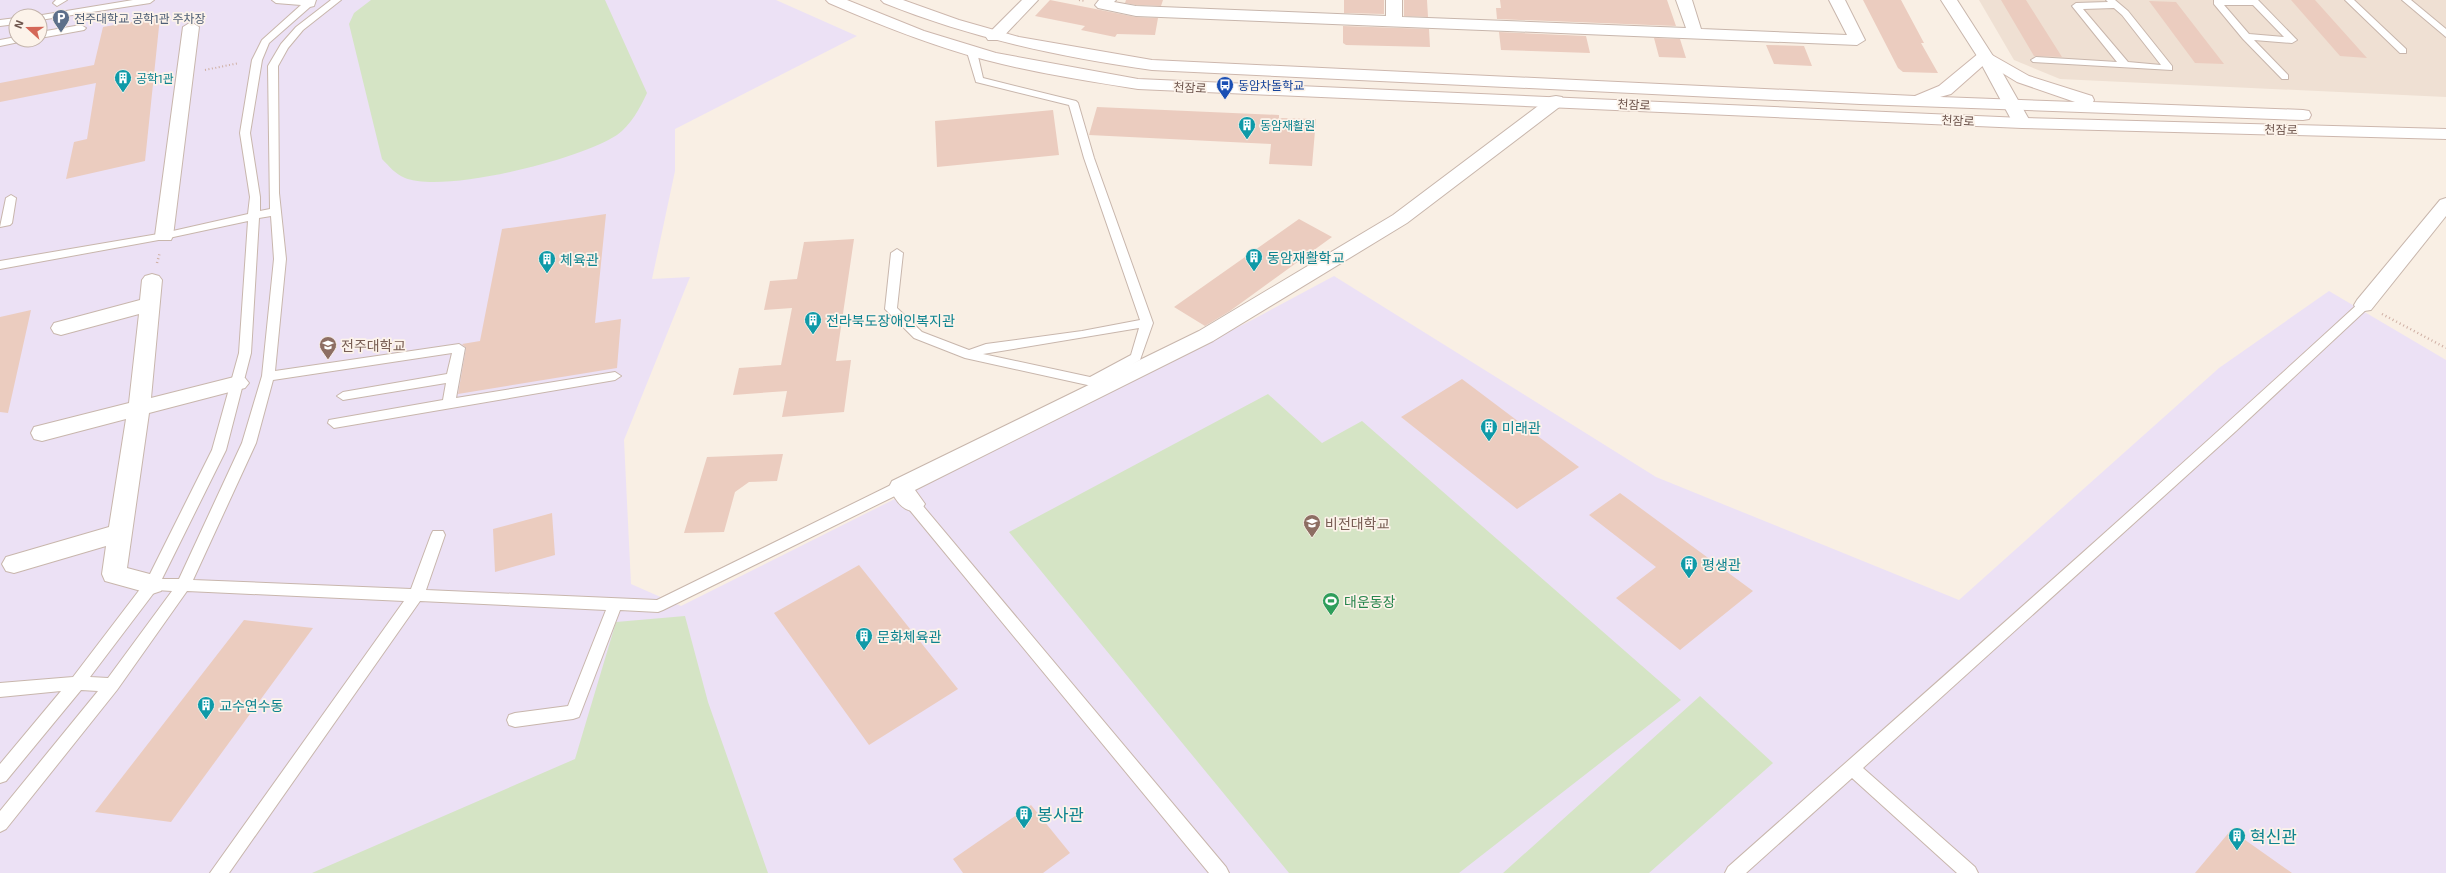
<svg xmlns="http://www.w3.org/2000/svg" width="2446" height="873" font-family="'Exo 2','Noto Sans KR',sans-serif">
<rect width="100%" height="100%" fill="#f9efe4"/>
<path fill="#efe0d3" d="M1979,0h467v97l-386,-18 -46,-19z"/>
<path fill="#ece1f5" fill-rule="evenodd" d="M0,0h776l81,36 -182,93v42l-23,108 38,-2 -66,163 7,144 50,22 571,-286 82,-44 322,201 303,123 260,-232 110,-77 117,69v513h-2446zM16,16h24v24h-24z"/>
<path fill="#d5e4c5" d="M371,0h234l42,93c-7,15 -16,32 -30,42 -36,24 -172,59 -212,43 -10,-4 -16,-12 -23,-19l-33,-135 5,-11z
M1268,394l54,49 40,-22 319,279 -222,173h-170l-280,-341z
M685,616l23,86 60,171h-456l263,-114 41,-137z
M1700,696l73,67 -124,110h-146z"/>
<path fill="#ebccbf" d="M1050,0l86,17 22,1 -3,17 -38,-1 -2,3 -34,-7 4,-4 -50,-10z
M1126,0h37l-2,6 -25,-1 -11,-2z
M1344,0h40v14l-40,-1z
M1404,0h23l1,17 -24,-1z
M1500,0h167l9,26 -179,-7 -1,-11h5z
M1863,0h38l23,43h-3l17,30 -35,-1 -5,-4z
M2001,0h25l36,57 -28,-1z
M2291,0h24l52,58 -27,-2z
M2149,1l27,1 48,62 -29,-1z
M160,17l-15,144 -79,18 8,-37 13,-3 9,-56 -96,19v-19l94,-18 9,-38z
M1343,26l86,3 1,18 -84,-2 -3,-2z
M1499,32l87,4 4,17 -89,-3z
M1654,38l26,1 6,19 -27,-1z
M1766,45l38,1 8,20 -38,-2z
M1097,107l182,8v3l37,1 -4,47 -43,-2 2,-20 -182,-9z
M1053,110l6,45 -122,12 -2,-46z
M606,214l-11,109 26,-4 -4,49 -159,26 8,-46 -4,-4 18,-3 22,-112z
M1299,219l33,18 -102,74 -25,15 -31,-19z
M854,239l-18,122 15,-1 -7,52 -62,5 5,-26 -54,4 6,-27 42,-3 11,-57 -28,2 6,-29 27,-2 7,-37z
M31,310l-23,103 -8,-1v-95z
M1462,379l117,88 -62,42 -116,-92z
M783,454l-6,27 -28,1 -14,10 -11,40 -40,1 23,-76z
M1620,493l133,98 -73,59 -64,-52 40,-31 -67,-52z
M552,513l3,42 -60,17 -2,-43z
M859,565l99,124 -89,56 -95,-132z
M244,620l69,8 -142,194 -76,-10z
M1031,805l39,48 -27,20h-80l-10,-14z
M2231,830l61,43h-97z"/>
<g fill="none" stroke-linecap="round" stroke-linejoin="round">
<defs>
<path id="lane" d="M56,0h11l-10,6 -4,-3z
M133,0h21l-4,3 -110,17v-4h-4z
M272,0h44l-2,6 -4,1 -41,36 -7,17 -12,73 10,64v14l10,-2 -2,-143 13,-22 15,-17 35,-27h10l-38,30 -15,18 -10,18 1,127 7,66 -11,112 184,-27 6,4 -9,50 159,-26 6,4 -6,4 -281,48 -6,-5 1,-3 114,-20 3,-17 -103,17 -6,-4 6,-4 104,-18 5,-21 -179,27 -17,63 -63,137 218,9 20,-54 2,-4h10l2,4 -19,55 231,10 238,-117h10l2,4 -2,4 -242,119 -5,2 -38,-2 -39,102 -2,5 -6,2 -58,8 -6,-2 -2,-5 2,-5 6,-2 53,-7 38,-96 -186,-9 -191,272h-19l194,-272 -217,-10 -70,99 -111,139 -6,3v-21l98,-120 -17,-1 -75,91 -6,2v-19l61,-73 -61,6v-14l73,-6 74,-97 65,-130 27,-97 9,-132 -84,18 -164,30v-8l164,-28 84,-19 2,-17 -10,-64 12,-73 10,-20 39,-35 -25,-2zM271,216l3,43 -12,117 -20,67 -63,136h-17l64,-129 25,-97 8,-135zM156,590l16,1 -64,87 -18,-1z
M2106,0h9l13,11 44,55v4l-139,-8 -2,-2 5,-3 81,5 -45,-56 4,-3 32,-1zM2114,8l8,7 39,50 -33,-3 -45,-53z
M2214,0h44l37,38 2,2 -5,3 -38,-3 34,35v4h-6l-39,-40 -29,-35zM2224,5h29l31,32 -35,-3z
M2345,0h9l52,49v4h-6z
M2402,0h9l35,29v8z
M16,18v6l-16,2v-6z
M81,25l5,3 -2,2 -44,8v-6z
M16,37v3h5l-2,2 -19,4v-6z
M972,49l5,3 6,26 93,23 2,2 16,55 59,165 -13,37 -44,25 -4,1 -127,-28 -51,-20 -29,-29 6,-56 6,-4 6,4 -6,55 25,24 47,18 17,-6 96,-13 58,-11 -56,-162 -15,-53 -93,-23 -9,-30zM1139,328l-8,27 -41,22 -107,-23z
M11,195l5,3 -4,25 -2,2 -10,2 6,-29z
M2364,301l6,4 -2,3 -132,123 -373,337 112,99 3,6h-21l-105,-95 -106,95h-21l3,-6c211,-187 424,-374 632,-565z
M913,499l5,1 308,367 3,6h-20l-301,-365 -2,-4 2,-4z"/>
<path id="street" d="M1022,0h16l-38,40h-12l-2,-3 2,-3z
M1099,0h17l-2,2 22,4 250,10v-16h16v17l284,11 -10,-28h16l9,29 146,6 -18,-35h16l20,40 -8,5 -721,-29 -38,-8 -3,-3z
M1941,0h16l36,56 38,67 -3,4h-12l-3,-4 -36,-67z
M191,22l8,5 -26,209 -2,4h-14l-2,-4 28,-209z
M1556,96l6,1 2,4 -2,4 -155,118 -194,118 -298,149 10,14 -4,6c-17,5 -25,-9 -32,-23l3,-6 307,-150 194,-116 157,-118z
M2446,198v18l-75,94 -7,1 -7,-1 -3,-5 3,-5 83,-100z
M152,274l7,2 3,4 -11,118 87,-22 7,2 4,5 -4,5 -96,25 -22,155 34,9 3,7 -3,7 -9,3 -47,-13 -3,-7 4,-28 -92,27 -8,-2 -4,-7 4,-7 103,-30 17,-108 -84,22 -8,-2 -3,-6 3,-6 95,-24 10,-89 -78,21 -7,-2 -3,-5 3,-5 86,-23 2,-20 3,-4z"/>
<path id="secondary" d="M826,0h21l77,31 72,22 142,26 884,39 424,11v10l-424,-11 -884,-39c-51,-8 -102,-16 -152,-29 -54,-14 -106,-35 -157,-57z
M881,0h22l56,20 60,17 133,23 763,36 24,-10 40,-33 6,-2 44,25 63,20 2,4 -1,2 210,8 6,1 2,4 -2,4 -6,1 -443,-16 -708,-34c-92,-13 -181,-32 -268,-67zM1986,63l31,19 58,20 -135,-5 11,-3z"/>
</defs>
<use href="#lane" stroke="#c8b6ac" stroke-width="2"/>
<use href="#street" stroke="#c8b6ac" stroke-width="2"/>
<use href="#secondary" stroke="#cdb7ad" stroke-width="2"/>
<path stroke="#cfafa3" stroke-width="2" stroke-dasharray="1 2.5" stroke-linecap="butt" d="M1079,0l6,1
M205,70l34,-7"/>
<path stroke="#cfafa3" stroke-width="2.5" stroke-dasharray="1 3" stroke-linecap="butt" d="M157,263l3,-11
M2382,314l64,34"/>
<use href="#lane" fill="#fff" fill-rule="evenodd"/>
<use href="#street" fill="#fff" fill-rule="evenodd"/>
<use href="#secondary" fill="#fff" fill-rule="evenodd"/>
</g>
<defs>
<symbol id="parking-pin" viewBox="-11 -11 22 30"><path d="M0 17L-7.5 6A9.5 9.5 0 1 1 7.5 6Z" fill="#5c6f8a" stroke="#fcf3ea"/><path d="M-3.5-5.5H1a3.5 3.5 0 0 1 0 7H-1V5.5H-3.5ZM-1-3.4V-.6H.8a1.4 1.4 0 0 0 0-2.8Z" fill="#fff"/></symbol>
<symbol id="building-pin" viewBox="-11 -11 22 30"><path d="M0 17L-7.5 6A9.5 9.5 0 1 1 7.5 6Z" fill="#0f9aa8" stroke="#fcf3ea"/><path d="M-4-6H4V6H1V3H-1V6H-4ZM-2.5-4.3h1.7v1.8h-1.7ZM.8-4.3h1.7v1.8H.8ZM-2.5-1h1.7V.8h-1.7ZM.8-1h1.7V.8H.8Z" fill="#fff"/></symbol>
<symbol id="bus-pin" viewBox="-11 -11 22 30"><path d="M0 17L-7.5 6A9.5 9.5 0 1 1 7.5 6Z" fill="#1a4fb4" stroke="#fcf3ea"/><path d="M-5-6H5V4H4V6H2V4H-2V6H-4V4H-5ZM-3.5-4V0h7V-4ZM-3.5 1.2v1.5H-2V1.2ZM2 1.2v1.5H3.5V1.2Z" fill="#fff"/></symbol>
<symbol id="university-pin" viewBox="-11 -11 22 30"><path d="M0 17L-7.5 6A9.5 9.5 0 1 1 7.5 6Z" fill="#8d6e63" stroke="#fcf3ea"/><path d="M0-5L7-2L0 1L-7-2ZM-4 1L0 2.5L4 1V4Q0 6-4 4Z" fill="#fff"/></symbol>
<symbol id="stadium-pin" viewBox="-11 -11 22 30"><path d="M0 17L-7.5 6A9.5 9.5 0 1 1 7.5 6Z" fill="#2e9e5b" stroke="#fcf3ea"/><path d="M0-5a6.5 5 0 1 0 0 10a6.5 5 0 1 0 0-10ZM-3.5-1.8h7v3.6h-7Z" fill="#fff"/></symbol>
</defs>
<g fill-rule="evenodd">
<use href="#parking-pin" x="51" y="8" width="20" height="27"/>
<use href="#building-pin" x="113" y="68" width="20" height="27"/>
<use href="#bus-pin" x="1215" y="75" width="20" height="27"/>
<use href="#building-pin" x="1237" y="115" width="20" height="27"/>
<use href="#building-pin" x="1244" y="247" width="20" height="27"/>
<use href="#building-pin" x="537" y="249" width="20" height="27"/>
<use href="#building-pin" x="803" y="310" width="20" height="27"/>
<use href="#university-pin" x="318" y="335" width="20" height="27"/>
<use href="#building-pin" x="1479" y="417" width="20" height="27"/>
<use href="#university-pin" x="1302" y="513" width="20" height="27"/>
<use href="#building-pin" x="1679" y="554" width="20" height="27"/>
<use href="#stadium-pin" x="1321" y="591" width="20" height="27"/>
<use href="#building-pin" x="854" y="626" width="20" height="27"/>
<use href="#building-pin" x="196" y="695" width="20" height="27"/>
<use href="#building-pin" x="1014" y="804" width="20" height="27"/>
<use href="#building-pin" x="2227" y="826" width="20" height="27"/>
</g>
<g text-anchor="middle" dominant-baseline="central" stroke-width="3.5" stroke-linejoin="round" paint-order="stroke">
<g font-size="12" fill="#4e5e75" stroke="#fcf3ea" text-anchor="start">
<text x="74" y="18">전주대학교 공학1관 주차장</text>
</g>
<g font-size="12" fill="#0d838f" stroke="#fcf3ea" text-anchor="start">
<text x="136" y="78">공학1관</text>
<text x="1260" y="125">동암재활원</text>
</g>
<g font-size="12" fill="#164399" stroke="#fcf3ea" text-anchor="start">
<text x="1238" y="85">동암차돌학교</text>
</g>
<g font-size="12" fill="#6e554d" stroke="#fcf3ea">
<text transform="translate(1190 87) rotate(3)">천잠로</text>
<text transform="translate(1634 104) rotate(3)">천잠로</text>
<text transform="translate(1958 120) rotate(3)">천잠로</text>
<text transform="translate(2281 129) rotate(1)">천잠로</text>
</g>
<g font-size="14" fill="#0d838f" stroke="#fcf3ea" text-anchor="start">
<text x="1267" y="257">동암재활학교</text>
<text x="560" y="259">체육관</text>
<text x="826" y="320">전라북도장애인복지관</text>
<text x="1502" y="427">미래관</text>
<text x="1702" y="564">평생관</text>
<text x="877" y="636">문화체육관</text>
<text x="219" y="705">교수연수동</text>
</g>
<g font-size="14" fill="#785e54" stroke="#fcf3ea" text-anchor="start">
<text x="341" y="345">전주대학교</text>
<text x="1325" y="523">비전대학교</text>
</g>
<g font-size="14" fill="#27864d" stroke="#fcf3ea" text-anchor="start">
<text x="1344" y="601">대운동장</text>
</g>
<g font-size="17" fill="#0d838f" stroke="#fcf3ea" text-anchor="start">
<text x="1037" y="814">봉사관</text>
<text x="2250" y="836">혁신관</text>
</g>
</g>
<g transform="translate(28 28) rotate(291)"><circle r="19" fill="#fcf3ea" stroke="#c3b4ab"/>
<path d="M0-3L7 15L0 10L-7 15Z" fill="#d46758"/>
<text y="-6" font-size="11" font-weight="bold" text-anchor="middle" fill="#6e554d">N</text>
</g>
</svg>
